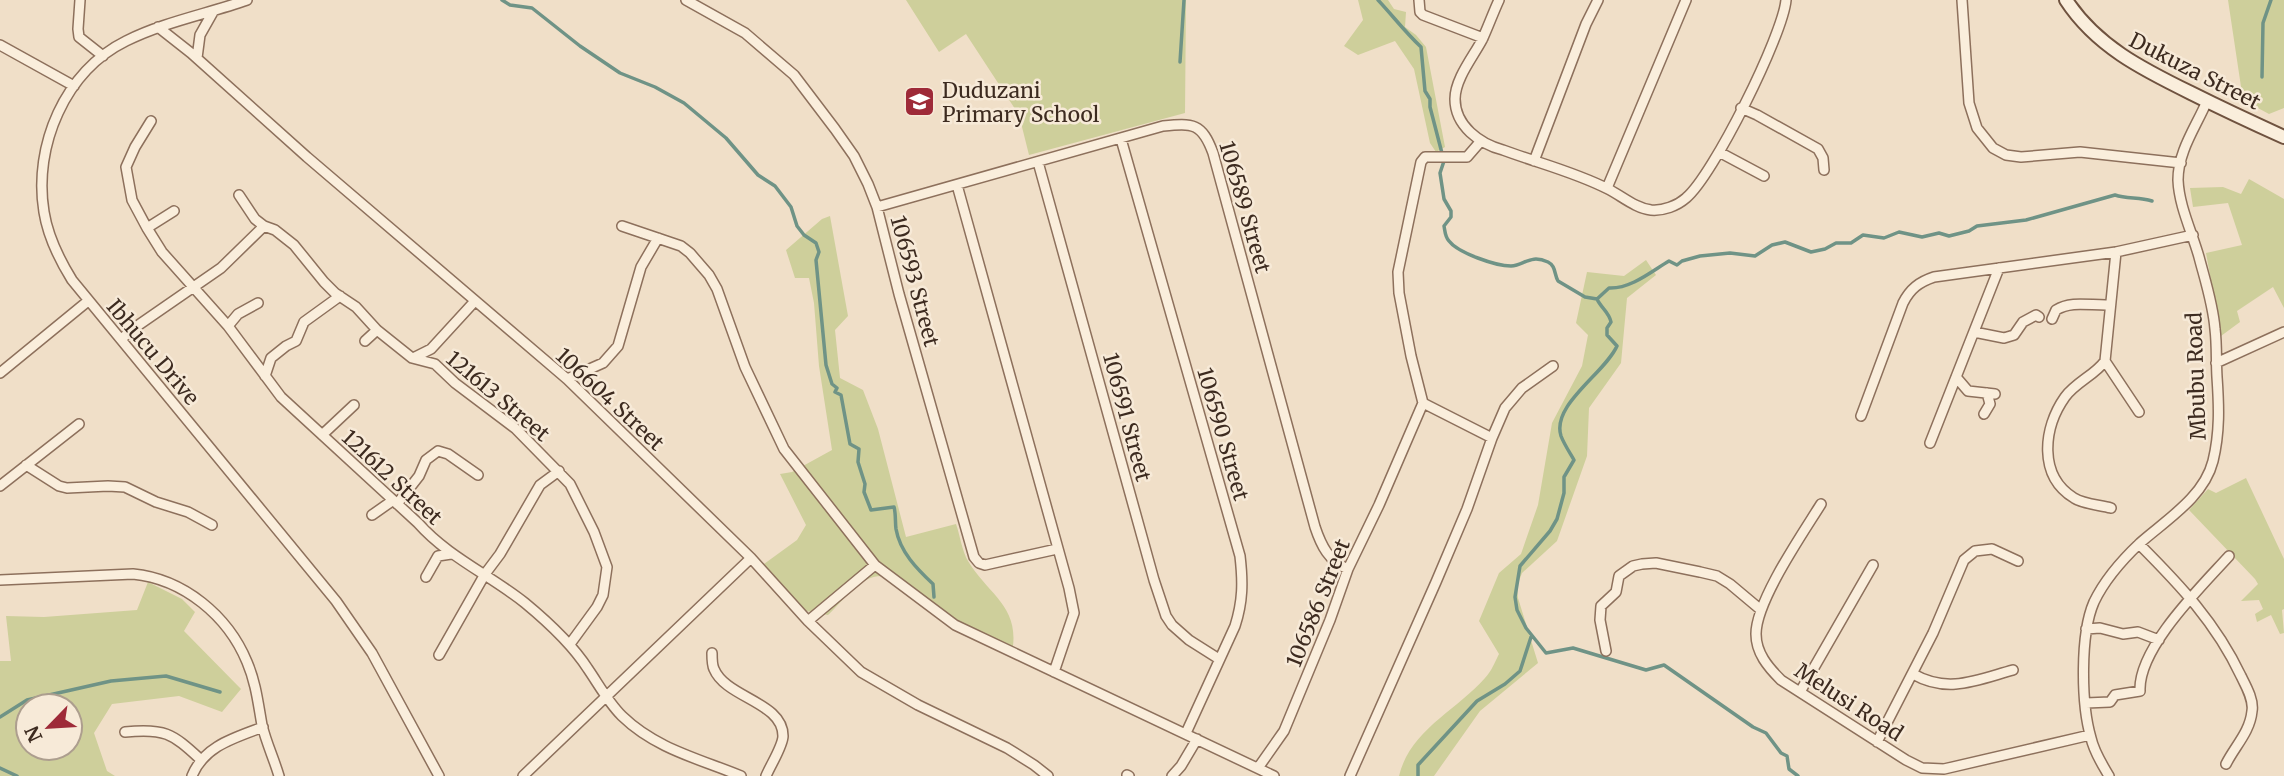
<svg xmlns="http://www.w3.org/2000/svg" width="2284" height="776" font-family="Merriweather,serif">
<rect width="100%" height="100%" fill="#f0dfc8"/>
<path fill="#cecf9b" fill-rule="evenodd" d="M906,0h280l-1,113 -156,42 -10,-40 -53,-81 -27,18z
M1358,0h30l6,9 12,3 -1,15 11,8 10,12 19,100 -9,5 -6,-9 -16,-74 -19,-28 -37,14 -14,-9 19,-26z
M2228,0h56v108l-15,6 -26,-14z
M2249,179l35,20v109l-11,-21 -36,24 3,11 -19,14 -15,-83 36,-8 -14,-42 -35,4 -3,-19 33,-1 18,7z
M830,216l18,100 -13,14 5,48 23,12 15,39 28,108 50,-13c4,11 6,27 12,37 21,35 55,46 43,96l-59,-28 -69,-53c-23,-1 -39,24 -55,39l-22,-4 -42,-47 33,-24 9,-15 -26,-51 12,-2 40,-22 -13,-84 -5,-63 -5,-25h-14l-9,-28 36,-31z
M1646,260l10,15 -29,23 -6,65 -32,45 -2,48 -30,85 -35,32 -5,13 1,12 20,65 -58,48 -46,65h-35c11,-46 57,-65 86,-98 6,-6 10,-16 14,-24l-20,-33 20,-48 22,-19 17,-49 14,-82 30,-57 6,-31 -12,-12 11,-51 37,4z
M2246,478l38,81v50l-2,1 2,23 -4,1 -9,-19 -14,7 -2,-8 8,-5 -4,-9 -18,1 17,-17 -3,-5 -66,-69 19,-21 8,4z
M148,582l34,17 13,13 -11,19 57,58 -19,23 -43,-16 -67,8 -18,29 13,38 8,5h-115v-115h11l-5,-45 38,1 93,-7zM28,706h42v42h-42z"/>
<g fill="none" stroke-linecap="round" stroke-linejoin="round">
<path stroke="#6f9386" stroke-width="3.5" d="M502,0l8,5 22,3 48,38 40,27 35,14 29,16 42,35 32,37 17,11 16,21 6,19 7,9 12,8 3,9 -3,8 10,105 6,19 5,4 -2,4 6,3 9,49 9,5 -1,13 7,22 -1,8 7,18 23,-3c2,7 1,15 2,22 4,23 21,40 37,55l1,13
M1378,0c15,16 27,32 43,47l4,44 5,8v8l14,54 -4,12 4,26 7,12v6l-7,9c1,5 1,11 5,15 9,12 47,25 62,25 14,-1 19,-12 37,-4 8,4 6,12 10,19l27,16 12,2c4,9 12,13 14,23l-4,6v7l10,11c-12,27 -66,59 -56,90 3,8 9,17 13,24l-10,17v16l-7,26 -7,12 -30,35 -5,31 2,13 9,18 20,25 27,-5 73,22 18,-5 89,62 13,6 15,20 6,3 2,13 9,7
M1180,62l4,-62
M2262,77l1,-54 8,-23
M1597,299l12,-11c22,1 43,-17 60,-27l8,4 5,-4 18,-5 30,-3 25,3 17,-11 13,-3 26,10 14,-3 11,-6h15l12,-8 21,3 15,-6 23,5 17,-4 10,3 20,-5 8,-5 49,-6 89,-25c12,4 24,2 37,6
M0,717l27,-17 84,-19 55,-5 54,16
M0,768l17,8
M1418,776v-11l59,-64 28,-17 15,-13 11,-34"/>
<defs>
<path id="street" d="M80,0l-2,29 1,8 24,19
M247,0c-40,14 -83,22 -121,41 -61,30 -93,105 -82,171 4,25 15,47 28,68l264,321 36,52 67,123
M686,0l59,33 49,42 41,54 19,27 14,28 9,23 22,87 75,263 5,6 6,2 72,-16
M1419,0l1,12 3,3 60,23
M1499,0c-6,13 -11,27 -17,40 -9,17 -27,39 -27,59 0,27 25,45 48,51 35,13 72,22 105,39 14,7 27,19 43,21 12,1 26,-4 35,-12 27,-22 97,-163 100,-198
M1962,0l7,103 8,25 16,20 13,7 15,2 59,-5 101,11
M158,27l33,26 116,104 260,222 184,179 57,63 53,51 57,33 89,43 27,17 14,11
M0,45l74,41
M197,58l3,-23 13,-23
M1741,108l16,7 61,34 5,9 1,12
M151,121l-16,26 -9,20 6,33 15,28 15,24 66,74 53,71 137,126c30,34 72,52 107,80 23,19 47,41 63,66 11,16 20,33 34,47 34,33 78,43 119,60
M1121,139l119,417c3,26 3,45 -5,70l-49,107
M1719,152l45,24
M1534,161l52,-137 12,-24
M1038,162l116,418 12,36 6,9 17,15 30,19
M957,185l112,403 5,25 -20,59
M1607,188l79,-188
M239,195l16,24 9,7 11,4 19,15 30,37 11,11 21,14 21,23 35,28 23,6 20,19 61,46 54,55 24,48 13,35 -4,28 -6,12 -27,37
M877,207l286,-81c30,-3 39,-3 50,27l102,374c6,18 14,35 33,42
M622,226l59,20 9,7 19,22 8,14 28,78 39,82 91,116
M147,228l27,-17
M2052,319l4,-9c16,-10 35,-4 54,-5
M228,326l10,-12 20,-11
M1974,332l30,6 10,-3 9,-13 13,-7 3,2
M121,339l19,-15 81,-56 43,-42
M365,341l12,-11
M413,358l18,-9 44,-48
M2105,361l34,51
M2216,363l68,-31
M0,373l88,-72
M265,376l6,-18 15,-12 10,-5 8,-19 36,-26
M1956,377l12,14 27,3
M567,379l36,-16 15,-17 23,-79 17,-29
M1423,403l69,35
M1984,414l6,-10 -3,-11
M1861,416l42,-113c7,-14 16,-21 31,-26l182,-25 77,-17
M322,435l32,-30
M1930,443l69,-175
M26,465l33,21 8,2 41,-2 17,1 31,15 32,10 24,13
M0,486l79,-62
M397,504l22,-28 7,-16 12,-9 10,3 30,21
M1821,504c-18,29 -65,97 -65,130 0,19 12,33 25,46l125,80 16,8 22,1 146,-34
M2111,508c-11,-3 -28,-4 -37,-10 -36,-22 -31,-70 -9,-101 11,-15 30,-22 40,-36l11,-109
M372,515l20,-14
M2139,544c41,41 77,79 102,132 5,10 13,24 11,35 -2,21 -17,35 -26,53
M426,577l12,-21 13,-2
M0,580l133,-6c51,5 95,42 114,88 9,21 11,41 15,63 4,17 12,34 17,51
M808,621l67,-56 80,60 319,151
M2086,629l14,-1 23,6 15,-2 21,8
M1606,651l-6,-31 1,-14 15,-14 3,-16 14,-10 9,-2 14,-1 44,9 17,4 13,8 31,26
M712,653c0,5 0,12 2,16 12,29 69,33 69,67 0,10 -13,30 -17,40
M439,655l46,-81 15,-20 40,-69 19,-14
M1913,674c35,20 64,6 100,-4
M1800,692l73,-127
M2086,703l24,-1 5,-7 25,-4c-2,-43 61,-104 89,-135
M125,732c39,-4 47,1 75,27
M1877,742l56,-109 31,-73 11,-9 17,-2 26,12
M1258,768l26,-37 46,-111 18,-51 31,-64 44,-102 -12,-47 -12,-63 -1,-21 23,-110 4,-5h42l13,-15
M1127,775l2,1
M192,776c12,-30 42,-38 71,-49
M523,776l228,-218
M1172,776l9,-10 16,-27
M1350,776l86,-194 31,-73 25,-71 13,-30 17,-20 31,-22
M2109,776c-7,-12 -15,-24 -18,-38 -10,-34 -11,-104 3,-136 11,-23 28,-42 46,-59 26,-23 64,-46 73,-82 7,-29 6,-55 4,-84 -1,-16 0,-32 -2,-48 -2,-25 -10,-49 -16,-72 -7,-25 -20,-51 -21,-77 0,-29 18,-53 29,-79"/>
<path id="secondary" d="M2066,0c30,46 76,69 125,93 30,15 62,30 93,44"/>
</defs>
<use href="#street" stroke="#8d705c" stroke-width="12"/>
<use href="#secondary" stroke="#6f523f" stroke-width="16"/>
<use href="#street" stroke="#faeedc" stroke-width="9"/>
<use href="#secondary" stroke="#faeedc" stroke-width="12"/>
</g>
<defs>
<symbol id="school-square" viewBox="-11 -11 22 22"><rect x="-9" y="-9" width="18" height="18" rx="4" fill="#9e2a38" stroke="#f7ead8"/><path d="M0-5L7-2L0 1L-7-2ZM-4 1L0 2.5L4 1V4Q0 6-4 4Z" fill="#fff"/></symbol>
</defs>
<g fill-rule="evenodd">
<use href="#school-square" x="902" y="84" width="35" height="35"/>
</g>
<g text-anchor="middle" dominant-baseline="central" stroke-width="5" stroke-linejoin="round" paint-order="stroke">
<g font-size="21" fill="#3d2b20" stroke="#f7ead8">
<text transform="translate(2195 71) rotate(27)">Dukuza Street</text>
<text transform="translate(1245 207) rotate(74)">106589 Street</text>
<text transform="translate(915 281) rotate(75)">106593 Street</text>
<text transform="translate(153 352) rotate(50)">Ibhucu Drive</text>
<text transform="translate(2196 376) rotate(-92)">Mbubu Road</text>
<text transform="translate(498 396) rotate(40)">121613 Street</text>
<text transform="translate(610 399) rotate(43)">106604 Street</text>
<text transform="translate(1127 417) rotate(75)">106591 Street</text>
<text transform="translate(1223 434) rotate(74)">106590 Street</text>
<text transform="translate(392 477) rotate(43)">121612 Street</text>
<text transform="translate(1318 603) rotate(-68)">106586 Street</text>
<text transform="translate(1849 702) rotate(33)">Melusi Road</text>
</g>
<g font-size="21" fill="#3d2b20" stroke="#f7ead8" text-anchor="start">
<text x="942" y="90">Duduzani<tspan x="942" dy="24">Primary School</tspan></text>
</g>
</g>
<g transform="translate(49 727) rotate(245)"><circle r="33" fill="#f7ead8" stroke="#ad9e8e" stroke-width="2"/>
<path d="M0-5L12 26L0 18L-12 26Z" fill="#9e2a38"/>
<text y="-10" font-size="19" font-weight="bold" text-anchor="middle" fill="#3d2b20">N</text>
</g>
</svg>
